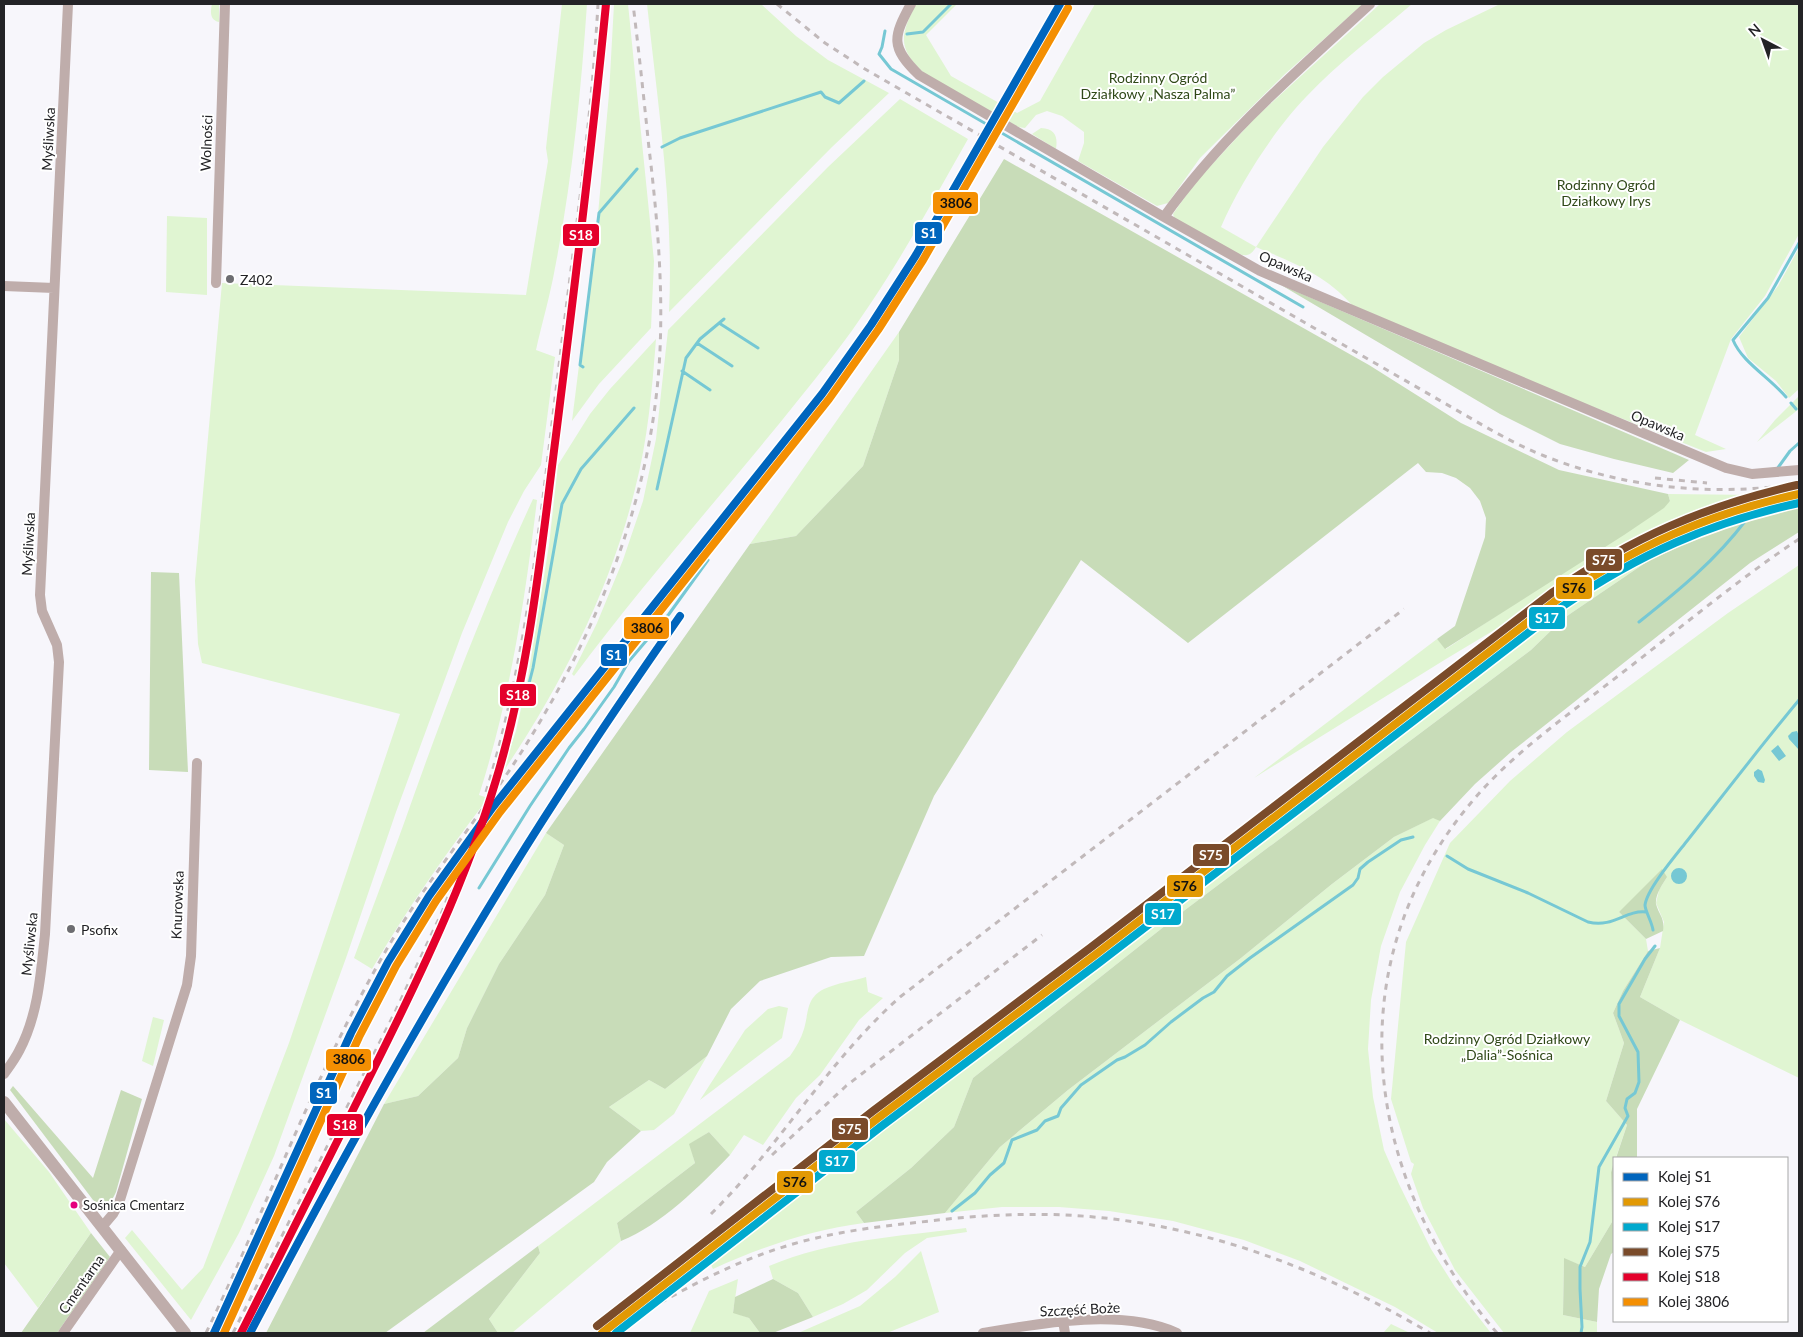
<svg xmlns="http://www.w3.org/2000/svg" width="1803" height="1337" font-family="Lato,sans-serif">
<rect width="100%" height="100%" fill="#f7f6fb"/>
<path fill="#e0f5d2" d="M212,4h7v18c-9,-2 -9,-10 -7,-18z
M562,4h25c-6,88 -15,177 -32,264 -5,28 -13,55 -19,82l19,7 -14,108 -17,26 -16,31 -46,111 -66,179 -50,146 -72,198 -35,77 -48,87 -66,-82 7,-8 50,60 21,-22 86,-225 111,-329 -198,-51 -4,-19 -3,-63 27,-298 304,12 22,-134 -2,-13z
M614,4h14l26,257 -3,67 -52,56 -27,37 26,-207 11,-120z
M647,4h114l35,32 32,24 61,33 -57,54 -163,165c5,-103 -11,-206 -22,-308z
M916,4h41l-31,31 25,41 66,37 23,-12 55,-97h268l-78,70 -85,84 -32,45 -11,3 -79,-45 6,-18v-11l-22,-16 -15,-5 -11,4 -11,13 -7,-1 -93,-53c-28,-25 -25,-39 -9,-70z
M1380,4h32c-35,30 -74,59 -106,93 -32,33 -67,88 -85,130l35,20 67,-100 40,-50 20,-20 41,-34 22,-13 54,-26h299v230l-34,62 -34,43 -36,96 31,14 -20,3 -128,-51 -226,-96c-28,-31 -58,-42 -96,-58 -2,3 -4,7 -9,8 -11,3 -60,-28 -72,-35l-2,-6 21,-30 62,-67z
M900,99l68,40c-42,74 -83,150 -135,217 -84,109 -177,210 -259,320l-2,-2 25,-51 26,-63 20,-59 13,-62 12,-109 160,-163z
M1041,128c14,1 17,8 15,21l-24,-15z
M167,216l40,2v77l-41,-3z
M1799,248v141l-10,9 -13,-17 -28,-23 -9,-21 39,-51z
M899,332v28l-36,106 -67,70 -46,8z
M656,339c-4,51 -8,100 -21,150 -25,102 -75,199 -134,286l15,-44 12,-54 21,-132 9,-80 32,-51 20,-25z
M1799,396v13l-42,33 18,-22z
M1799,487v2l-59,16 -47,15 -50,21 -197,118 -192,119 183,-139 9,10 224,-148 -2,-7 88,1z
M533,499l4,1c-12,100 -27,199 -58,295l9,3c-42,55 -81,111 -116,171l-18,-11c16,-44 33,-88 49,-132 39,-111 81,-221 130,-327z
M1708,533l-60,28 -84,57 -33,32 -346,260 -212,168 -19,49 -43,41 -55,44 8,11c-53,7 -103,24 -151,46l-3,-6 842,-646 26,-19 69,-40z
M1799,565v513l-119,-58 -40,-23 20,-49 4,-26 -8,-19 3,-13 8,-13 -48,35 27,27 2,12 -25,40 -10,22 11,30 -18,58 21,24 -16,47 1,50 -27,45 -21,-8 -1,56 34,7v11h-93l-49,-63 -32,-62 -12,-34 3,-10 -3,-2 -20,-63 15,-157 44,-99 60,-62 57,-49 161,-119z
M1434,817l6,4 -15,24 -25,47 -19,54 -10,54 -3,49 5,48 11,53 15,34 32,65 24,38 36,46h-53l-43,-26 -95,-46 -56,-21 -71,-19 -64,-10 -50,-4h-57l-57,6 55,-66 68,-57 173,-132 91,-74 62,-47z
M546,833l18,12 -19,50 -46,69 -32,64 -9,30 -40,38 -34,8z
M866,977l2,15 15,6 -24,22 -39,55 -24,23 -33,47 -19,-10 -14,20 -21,-23 -19,12 5,19 -78,60 4,18 -109,92h-14l-9,-14 51,-66 -2,-7 252,-190c6,-9 11,-17 14,-27 5,-17 2,-31 20,-40 13,-6 29,-8 42,-12z
M779,1006l9,2 -6,30 -82,62 45,-70 23,-21z
M153,1017l11,3 -11,46 -11,-5z
M707,1056l-33,58 -20,16 -13,1 -32,-24 40,-27 16,9z
M4,1119l45,53 42,61 -53,75 -34,-45z
M966,1228l1,4 -40,6 -22,15 -38,37 -24,14 -30,13 -15,-24 -25,-14 -4,-13c61,-26 132,-30 197,-38z
M921,1251l18,61 -52,21h-89l62,-27 35,-29z
M738,1279l-5,33 16,6 11,15h-70l19,-42z
M1391,1324l19,9 -26,-1z"/>
<path fill="#c8dcb8" d="M1004,159l365,206 92,58 98,47 109,24 2,7 -6,7 -40,27 -179,114 -8,-10 18,-13 30,-89 1,-19 -6,-17 -10,-13 -14,-10 -14,-5 -16,-1 -8,-9 -230,180 -107,-83 -147,236 -70,160 -33,1 -71,24 -29,28 -24,47 -42,33 -16,-9 -40,27 32,24 -34,31 -13,20 -209,151h-119l118,-229 34,-8 40,-38 9,-30 32,-64 46,-69 19,-50 -18,-12 204,-289 46,-8 67,-70 36,-106v-28z
M1281,285l408,175 -16,13 -59,-14 -54,-15 -60,-30z
M1799,505v27l-49,31 -239,189 -36,32 -35,37 -7,-3 -39,19 -62,47 -91,74 -173,132 -68,57 -55,66 -81,10 -8,-11 55,-44 43,-41 19,-49 212,-168 346,-260 33,-32 84,-57 60,-28 65,-22z
M151,572l28,1 9,199 -39,-2z
M1662,869l5,8c-5,8 -12,18 -11,27 3,11 9,14 7,27l-17,8 -27,-27z
M1660,948l-20,49 40,23 -43,89v49h-21l11,-33 -21,-24 18,-58 -11,-30 10,-22 25,-40z
M13,1086l80,92 28,-88 21,9 -26,93c-5,12 -13,17 -23,8l-83,-110z
M709,1132l21,23c-30,31 -69,70 -109,86l-4,-18 78,-60 -6,-19z
M1614,1162v90l-3,2 -12,35 -2,33 -34,-7 1,-57 21,9 27,-45 -1,-50z
M91,1233l19,24 -53,76h-36z
M538,1246l2,7 -51,66 9,14h-75z
M773,1279l25,14 15,24 -40,16h-13l-11,-15 -16,-5 2,-16z"/>
<path fill="#76c8d4" d="M1797,731l2,5v14l-10,-11 -1,-3 4,-4z
M1778,745l8,11 -7,5 -8,-10z
M1758,769l4,2 3,9 -1,3 -6,-1 -4,-6v-4z
M1671 876a8 8 0 1 1 16 0a8 8 0 1 1-16 0Z"/>
<g fill="none" stroke-linecap="round" stroke-linejoin="round">
<path stroke="#76c8d4" stroke-width="3" d="M885,31l-3,16 -3,7 12,15 412,238
M907,34l16,-2 28,-28
M662,147l18,-9 138,-45 3,-1 4,5 14,6 25,-22
M719,323l39,25
M697,343l35,23
M583,367l-3,-2 19,-152 38,-44
M682,371l28,19
M1786,397c-17,-20 -44,-35 -53,-57l35,-42 31,-55
M1791,403l5,6
M1777,469l13,-18 9,-8
M657,489l29,-131 14,-19 24,-20
M1758,499l3,-5
M1639,622c39,-31 77,-62 107,-102
M528,701l-3,-2 8,-31 29,-164 19,-35 53,-61
M1447,856l21,13 60,24 60,29c26,6 37,-12 58,-10
M479,888l51,-82 39,-58 15,-19 30,-42 15,-26 40,-47 39,-54
M1653,930c-1,-8 -8,-19 -8,-25 2,-16 31,-50 42,-64 37,-47 73,-94 112,-141
M952,1211l23,-18 15,-18 14,-12 8,-23 25,-10 8,-9 13,-5 3,-8 20,-23 36,-25 8,-3 20,-12 26,-23 32,-24 11,-6 13,-16 23,-18 103,-73 5,-7 2,-9 8,-7 33,-22 12,-3
M1581,1333l1,-6 -2,-38v-22l10,-25 9,-75 29,-51 -3,-8 2,-9 8,-6 4,-11 -1,-30 -19,-36v-12l26,-45 10,-13"/>
<path stroke="#bfadab" stroke-width="10" d="M911,4c-18,33 -21,43 8,71l245,142 96,54 466,197 26,6 47,-4
M1164,217c58,-81 133,-146 206,-213
M216,283l9,-279
M4,286l50,2
M4,1074c5,-7 11,-15 15,-23 19,-35 22,-78 26,-117l14,-272 -2,-17 -15,-34 -2,-16 28,-591
M102,1227l11,-13 6,-11 68,-218 4,-29 6,-193
M1063,1321l2,12
M63,1333l58,-83
M983,1333c58,-10 139,-25 194,0"/>
<path stroke="#bfadab" stroke-width="12" d="M4,1102l181,231"/>
<path stroke="#c1b9ba" stroke-width="3" stroke-dasharray="6 6" stroke-linecap="butt" d="M777,4l48,39 40,26 607,350c24,14 49,28 75,38 82,32 166,39 252,27
M1655,478l52,5
M486,792c41,-133 54,-272 71,-410 15,-126 34,-252 41,-378
M772,1155l74,-69 196,-151
M711,1214c68,-67 117,-153 189,-217l504,-388
M206,1333c62,-127 110,-263 182,-386 45,-77 105,-145 150,-222 68,-114 116,-242 122,-375 3,-68 -3,-135 -11,-202 -5,-48 -10,-96 -16,-144
M233,1333l163,-323 46,-98 24,-62
M609,1333c55,-33 109,-65 171,-85 46,-15 93,-21 141,-26 48,-6 96,-9 144,-7 131,6 253,52 365,118
M1497,1333c-132,-154 -163,-366 -27,-529 41,-50 97,-88 148,-128 60,-46 118,-95 181,-137"/>
<defs>
<path id="rail-1" d="M214,1333l137,-300 37,-71 41,-66 64,-89 329,-413 49,-69 45,-70 144,-251
M250,1333c81,-154 165,-306 256,-454 55,-90 114,-177 174,-263"/>
<path id="rail-2" d="M602,1333l276,-215 217,-163 463,-356c78,-53 149,-85 241,-105"/>
<path id="rail-3" d="M616,1333l267,-208 217,-163 463,-356c76,-52 146,-83 236,-103"/>
<path id="rail-4" d="M597,1326l276,-215 217,-163 463,-356c79,-54 151,-86 244,-107"/>
<path id="rail-5" d="M241,1333c44,-88 88,-175 132,-263 47,-94 93,-189 123,-290 34,-112 45,-229 60,-345 18,-143 36,-287 50,-431"/>
<path id="rail-6" d="M224,1333l135,-296 37,-71 40,-65 64,-89 329,-413 49,-69 45,-70 145,-252"/>
</defs>
<use href="#rail-1" stroke="#fff" stroke-width="11"/>
<use href="#rail-2" stroke="#fff" stroke-width="11"/>
<use href="#rail-3" stroke="#fff" stroke-width="11"/>
<use href="#rail-4" stroke="#fff" stroke-width="11"/>
<use href="#rail-5" stroke="#fff" stroke-width="11"/>
<use href="#rail-6" stroke="#fff" stroke-width="11"/>
<use href="#rail-1" stroke="#0065bd" stroke-width="8"/>
<use href="#rail-2" stroke="#e29904" stroke-width="8"/>
<use href="#rail-3" stroke="#00a9ce" stroke-width="8"/>
<use href="#rail-4" stroke="#7a4b2a" stroke-width="8"/>
<use href="#rail-5" stroke="#e4002b" stroke-width="8"/>
<use href="#rail-6" stroke="#f48f02" stroke-width="8"/>
</g>
<g fill="#6d6d71" stroke="#fff" stroke-width="2">
<circle cx="230" cy="279" r="5"/>
<circle cx="71" cy="929" r="5"/>
</g>
<circle fill="#e5007d" stroke="#fff" stroke-width="2" cx="74" cy="1205" r="4.5"/>
<g text-anchor="middle" dominant-baseline="central" stroke-width="4" stroke-linejoin="round" paint-order="stroke">
<g font-size="13" fill="#232326" stroke="#fff" text-anchor="start">
<text x="83" y="1205">Sośnica Cmentarz</text>
</g>
<g font-size="14" fill="#2f4817" stroke="#fff">
<text x="1158" y="77">Rodzinny Ogród<tspan x="1158" dy="16">Działkowy „Nasza Palma”</tspan></text>
<text x="1606" y="184">Rodzinny Ogród<tspan x="1606" dy="16">Działkowy Irys</tspan></text>
<text x="1507" y="1038">Rodzinny Ogród Działkowy<tspan x="1507" dy="16">„Dalia”-Sośnica</tspan></text>
</g>
<g font-size="14" fill="#232326" stroke="#fff">
<text transform="translate(48 139) rotate(-87)">Myśliwska</text>
<text transform="translate(206 143) rotate(-88)">Wolności</text>
<text transform="translate(1286 266) rotate(24)">Opawska</text>
<text transform="translate(1658 425) rotate(23)">Opawska</text>
<text transform="translate(28 544) rotate(-87)">Myśliwska</text>
<text transform="translate(177 905) rotate(-88)">Knurowska</text>
<text transform="translate(29 944) rotate(-84)">Myśliwska</text>
<text transform="translate(81 1284) rotate(-55)">Cmentarna</text>
<text transform="translate(1080 1309) rotate(-3)">Szczęść Boże</text>
</g>
<g font-size="14" fill="#232326" stroke="#fff" text-anchor="start">
<text x="240" y="279">Z402</text>
<text x="81" y="929">Psofix</text>
</g>
</g>
<g stroke="#fff" stroke-width="2">
<rect x="932" y="191" width="47" height="24" rx="5" fill="#f48f02"/>
<rect x="914" y="221" width="29" height="24" rx="5" fill="#0065bd"/>
<rect x="562" y="223" width="38" height="24" rx="5" fill="#e4002b"/>
<rect x="1585" y="548" width="38" height="24" rx="5" fill="#7a4b2a"/>
<rect x="1555" y="576" width="38" height="24" rx="5" fill="#e29904"/>
<rect x="1528" y="606" width="38" height="24" rx="5" fill="#00a9ce"/>
<rect x="623" y="616" width="47" height="24" rx="5" fill="#f48f02"/>
<rect x="600" y="643" width="28" height="24" rx="5" fill="#0065bd"/>
<rect x="499" y="683" width="38" height="24" rx="5" fill="#e4002b"/>
<rect x="1192" y="843" width="38" height="24" rx="5" fill="#7a4b2a"/>
<rect x="1166" y="874" width="38" height="24" rx="5" fill="#e29904"/>
<rect x="1144" y="902" width="38" height="24" rx="5" fill="#00a9ce"/>
<rect x="325" y="1048" width="47" height="24" rx="5" fill="#f48f02"/>
<rect x="309" y="1081" width="29" height="24" rx="5" fill="#0065bd"/>
<rect x="326" y="1113" width="38" height="24" rx="5" fill="#e4002b"/>
<rect x="831" y="1117" width="38" height="24" rx="5" fill="#7a4b2a"/>
<rect x="818" y="1149" width="38" height="24" rx="5" fill="#00a9ce"/>
<rect x="776" y="1170" width="38" height="24" rx="5" fill="#e29904"/>
</g>
<g font-size="14" text-anchor="middle" font-weight="bold" fill="#fff">
<text x="929" y="238">S1</text>
<text x="581" y="240">S18</text>
<text x="1604" y="565">S75</text>
<text x="1547" y="623">S17</text>
<text x="614" y="660">S1</text>
<text x="518" y="700">S18</text>
<text x="1211" y="860">S75</text>
<text x="1163" y="919">S17</text>
<text x="324" y="1098">S1</text>
<text x="345" y="1130">S18</text>
<text x="850" y="1134">S75</text>
<text x="837" y="1166">S17</text>
</g>
<g font-size="14" text-anchor="middle" font-weight="bold" fill="#111">
<text x="956" y="208">3806</text>
<text x="1574" y="593">S76</text>
<text x="647" y="633">3806</text>
<text x="1185" y="891">S76</text>
<text x="349" y="1064">3806</text>
<text x="795" y="1187">S76</text>
</g>
<rect width="1803" height="1337" fill="none" stroke="#232326" stroke-width="10"/>
<rect x="1613" y="1157" width="175" height="165" fill="#ffffff" stroke="#a7a7a8"/>
<rect x="1623" y="1173" width="25" height="8" fill="#0065bd" stroke="#a7a7a8"/>
<text x="1658" y="1182" font-size="15" fill="#232326">Kolej S1</text>
<rect x="1623" y="1198" width="25" height="8" fill="#e29904" stroke="#a7a7a8"/>
<text x="1658" y="1207" font-size="15" fill="#232326">Kolej S76</text>
<rect x="1623" y="1223" width="25" height="8" fill="#00a9ce" stroke="#a7a7a8"/>
<text x="1658" y="1232" font-size="15" fill="#232326">Kolej S17</text>
<rect x="1623" y="1248" width="25" height="8" fill="#7a4b2a" stroke="#a7a7a8"/>
<text x="1658" y="1257" font-size="15" fill="#232326">Kolej S75</text>
<rect x="1623" y="1273" width="25" height="8" fill="#e4002b" stroke="#a7a7a8"/>
<text x="1658" y="1282" font-size="15" fill="#232326">Kolej S18</text>
<rect x="1623" y="1298" width="25" height="8" fill="#f48f02" stroke="#a7a7a8"/>
<text x="1658" y="1307" font-size="15" fill="#232326">Kolej 3806</text>
<g transform="translate(1763 40) rotate(319)" stroke="#ffffff" stroke-width="4" paint-order="stroke">
<path d="M0-4L9 19L0 12L-9 19Z" fill="#232326"/>
<text y="-8" font-size="14" font-weight="bold" text-anchor="middle" fill="#232326">N</text>
</g>
</svg>
